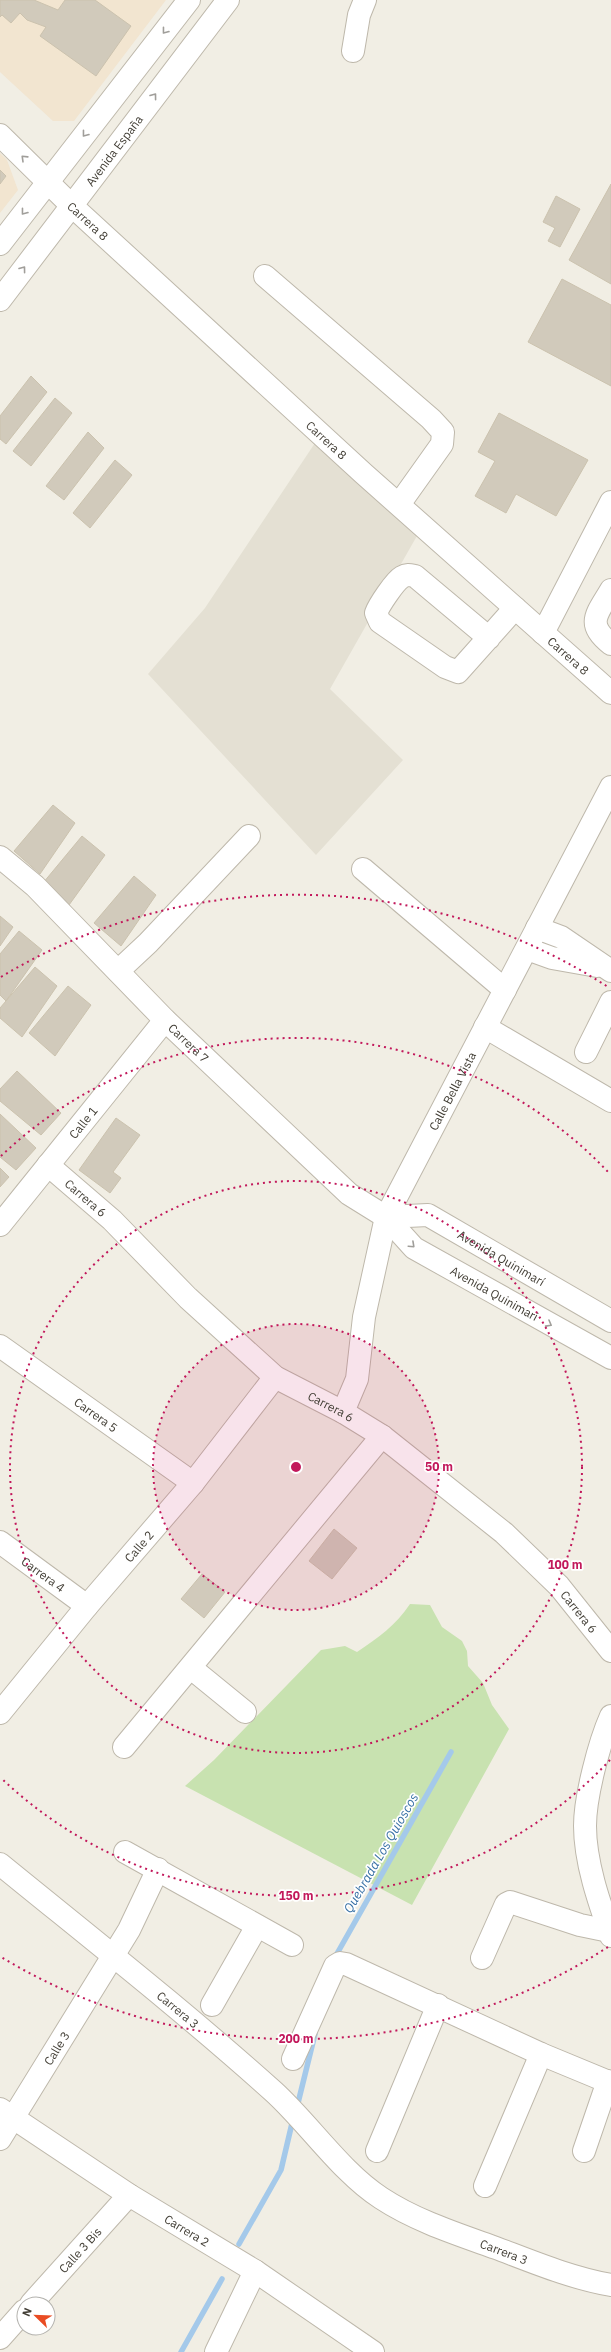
<svg xmlns="http://www.w3.org/2000/svg" width="611" height="2352" font-family="'IBM Plex Sans',sans-serif">
<rect width="100%" height="100%" fill="#f1eee4"/>
<path fill="#e4e0d3" d="M319,437l103,90 -92,162 73,71 -87,95 -168,-181 57,-66z"/>
<path fill="#f2e5d0" d="M0,0h166l-92,121h-21l-53,-49z
M0,153l7,7 11,30 -18,23v-29l6,-8 -6,-6z"/>
<path fill="#c8e2b0" d="M410,1604l20,1 12,22 20,14 5,10 1,15 15,17 9,22 17,24 -97,176 -227,-119 29,-26 107,-110 24,-4 12,6c21,-14 39,-27 53,-48z"/>
<g fill="none" stroke-linecap="round" stroke-linejoin="round">
<path stroke="#a4c9ea" stroke-width="5.5" d="M334,1959l117,-207
M297,2107l18,-73
M239,2244l42,-74 12,-51
M181,2352l41,-73"/>
</g>
<path fill="#d1cabb" stroke="#cbc2ae" d="M0,0h34l24,10 7,-10h30l36,26 -35,50 -56,-40 6,-9 -19,-7 -7,-7 -9,10 -9,-8 -2,2z
M0,170l6,6 -6,8z
M611,184v100l-42,-24z
M556,196l24,13 -20,38 -12,-6 7,-13 -12,-6z
M562,279l49,26v81l-83,-44z
M31,376l16,16 -41,52 -6,-5v-23z
M55,398l17,15 -41,53 -18,-15z
M499,413l89,47 -32,56 -40,-22 -10,19 -31,-17 20,-35 -17,-9z
M88,432l16,16 -40,52 -18,-14z
M115,460l17,15 -42,53 -17,-15z
M53,805l22,18 -35,51 -26,-23z
M82,836l23,19 -36,50 -26,-22z
M134,876l22,19 -35,51 -27,-23z
M0,916l13,11 -13,19z
M19,931l23,19 -36,51 -6,-6v-41z
M35,967l22,19 -35,51 -22,-19v-10z
M68,986l23,19 -36,51 -26,-23z
M17,1071l44,42 -20,22 -41,-34v-12z
M0,1114l36,34 -20,22 -16,-13z
M116,1118l24,17 -27,37 8,6 -11,15 -31,-23z
M0,1168l9,9 -9,10z
M334,1529l23,19 -25,31 -23,-18z
M202,1574l23,18 -21,26 -23,-19z"/>
<g fill="none" stroke-linecap="round" stroke-linejoin="round">
<defs>
<g id="minor">
<path d="M353,51l6,-36 6,-15"/>
<path id="s1" d="M0,135l71,70 293,269 247,219"/>
<path d="M0,244l189,-244"/>
<path d="M265,276l166,143 12,13 -1,12 -42,59"/>
<path id="s2" d="M0,300l228,-300"/>
<path d="M611,590c-14,24 -26,34 0,54"/>
<path d="M543,633l68,-131"/>
<path d="M489,638l-74,-62c-5,-1 -8,-2 -13,1 -7,4 -23,28 -26,36l4,9 65,45 13,5 57,-64"/>
<path id="s3" d="M0,857l35,29 130,134 184,174 37,23 28,31 197,110"/>
<path d="M363,869l142,121"/>
<path d="M537,928l24,9 50,34"/>
<path d="M527,949l25,9 45,8"/>
<path d="M118,971l30,-28 101,-107"/>
<path d="M485,1027l126,74"/>
<path d="M586,1052l25,-50"/>
<path id="s4" d="M48,1165l64,55 76,78 87,79 68,35 39,24 122,97 55,53 52,65"/>
<path id="s5" d="M386,1217l42,-2 183,106"/>
<path id="s6" d="M0,1225l165,-205"/>
<path id="s7" d="M0,1346l193,137"/>
<path id="s8" d="M343,1412l14,-33 7,-62 22,-100 225,-430"/>
<path id="s9" d="M0,1542l87,64"/>
<path d="M191,1668l54,44"/>
<path id="s10" d="M0,1713l87,-107 106,-123 82,-106"/>
<path d="M611,1716c-12,27 -26,81 -26,110 0,36 14,76 26,110"/>
<path d="M124,1747l258,-311"/>
<path d="M125,1852l167,93"/>
<path id="s11" d="M0,1864c92,75 185,148 274,228 35,32 68,81 107,106 35,23 76,36 115,50 37,14 75,30 115,37"/>
<path d="M482,1958l24,-54 4,-2 70,23 29,6"/>
<path d="M212,2005l45,-79"/>
<path d="M293,2059l42,-93 5,-3 6,1 195,90 70,29"/>
<path id="s12" d="M0,2109l129,86 126,76 118,81"/>
<path id="s13" d="M0,2139l129,-209 29,-61"/>
<path d="M377,2151l61,-146"/>
<path d="M584,2151l24,-70"/>
<path d="M485,2186l56,-132"/>
<path id="s14" d="M31,2304l98,-109"/>
<path d="M0,2338l24,-27"/>
<path d="M216,2352l39,-81"/>
</g>
</defs>
<use href="#minor" stroke="#beb8ab" stroke-width="24"/>
<use href="#minor" stroke="#fff" stroke-width="22"/>
</g>
<defs><path id="oneway-chevron" d="M-2-3.5L2.5 0L-2 3.5" fill="none" stroke-width="1.6" stroke-linecap="round" stroke-linejoin="round"/></defs>
<g stroke="#a09e9a">
<use href="#oneway-chevron" transform="translate(165 31) rotate(128)"/>
<use href="#oneway-chevron" transform="translate(154 96) rotate(-53)"/>
<use href="#oneway-chevron" transform="translate(85 134) rotate(128)"/>
<use href="#oneway-chevron" transform="translate(24 158) rotate(-136)"/>
<use href="#oneway-chevron" transform="translate(24 212) rotate(128)"/>
<use href="#oneway-chevron" transform="translate(23 269) rotate(-53)"/>
<use href="#oneway-chevron" transform="translate(412 1245) rotate(43)"/>
<use href="#oneway-chevron" transform="translate(549 1324) rotate(29)"/>
</g>
<circle cx="296" cy="1467" r="143" fill="#c2185b" fill-opacity=".12"/>
<g fill="none" stroke="#c2185b" stroke-width="2" stroke-dasharray="2 4">
<circle cx="296" cy="1467" r="143"/>
<circle cx="296" cy="1467" r="286"/>
<path d="M610 1760A429 429 0 0 1 1 1778M1 1156A429 429 0 0 1 610 1174"/>
<path d="M608 1947A572 572 0 0 1 1 1957M1 977A572 572 0 0 1 608 987"/>
</g>
<g text-anchor="middle" dominant-baseline="central" stroke-width="3.5" stroke-linejoin="round" paint-order="stroke">
<g font-size="12" fill="#423e35" stroke="#fff">
<text stroke="none"><textPath href="#s2" startOffset="188">Avenida España</textPath></text>
<text stroke="none"><textPath href="#s1" startOffset="123">Carrera 8</textPath></text>
<text stroke="none"><textPath href="#s1" startOffset="447">Carrera 8</textPath></text>
<text stroke="none"><textPath href="#s1" startOffset="771">Carrera 8</textPath></text>
<text stroke="none"><textPath href="#s3" startOffset="265">Carrera 7</textPath></text>
<text stroke="none"><textPath href="#s8" startOffset="343">Calle Bella Vista</textPath></text>
<text stroke="none"><textPath href="#s6" startOffset="132">Calle 1</textPath></text>
<text stroke="none"><textPath href="#s4" startOffset="50">Carrera 6</textPath></text>
<text stroke="none"><textPath href="#s5" startOffset="127">Avenida Quinimarí</textPath></text>
<text stroke="none"><textPath href="#s3" startOffset="663">Avenida Quinimari</textPath></text>
<text stroke="none"><textPath href="#s4" startOffset="374">Carrera 6</textPath></text>
<text stroke="none"><textPath href="#s7" startOffset="118">Carrera 5</textPath></text>
<text stroke="none"><textPath href="#s10" startOffset="217">Calle 2</textPath></text>
<text stroke="none"><textPath href="#s9" startOffset="54">Carrera 4</textPath></text>
<text stroke="none"><textPath href="#s4" startOffset="698">Carrera 6</textPath></text>
<text stroke="none"><textPath href="#s11" startOffset="230">Carrera 3</textPath></text>
<text stroke="none"><textPath href="#s13" startOffset="107">Calle 3</textPath></text>
<text stroke="none"><textPath href="#s12" startOffset="223">Carrera 2</textPath></text>
<text stroke="none"><textPath href="#s14" startOffset="73">Calle 3 Bis</textPath></text>
<text stroke="none"><textPath href="#s11" startOffset="642">Carrera 3</textPath></text>
</g>
<g font-size="13" font-style="italic" fill="#3770a5" stroke="#fff">
<text transform="translate(381 1853) rotate(-60)">Quebrada Los Quioscos</text>
</g>
</g>
<circle cx="296" cy="1467" r="6" fill="#c2185b" stroke="#fff" stroke-width="2"/>
<g font-size="12" text-anchor="middle" font-weight="bold" fill="#c2185b" stroke="#fff" stroke-width="3.5" stroke-linejoin="round" paint-order="stroke">
<text x="439" y="1471">50 m</text>
<text x="565" y="1569">100 m</text>
<text x="296" y="1900">150 m</text>
<text x="296" y="2043">200 m</text>
</g>
<g transform="translate(36 2316) rotate(293)"><circle r="19" fill="#ffffff" stroke="#b3b2ae"/>
<path d="M0-3L7 15L0 10L-7 15Z" fill="#e94c23"/>
<text y="-6" font-size="11" font-weight="bold" text-anchor="middle" fill="#423e35">N</text>
</g>
</svg>
